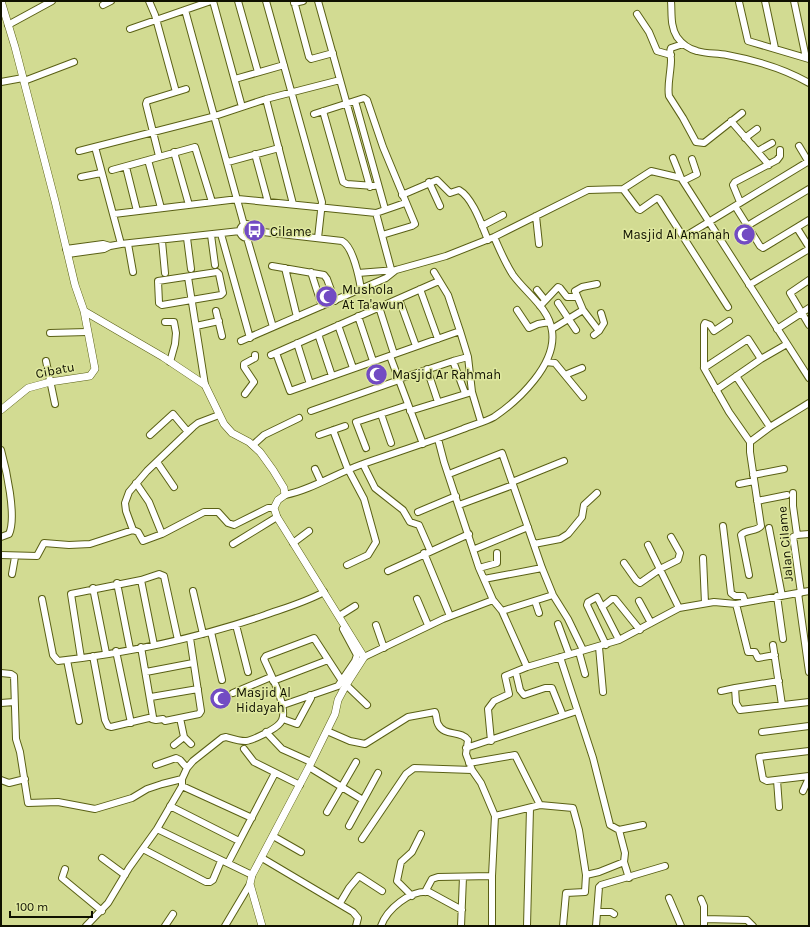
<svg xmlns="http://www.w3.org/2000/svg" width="810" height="927" font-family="Karla,sans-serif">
<rect width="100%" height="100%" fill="#d2db92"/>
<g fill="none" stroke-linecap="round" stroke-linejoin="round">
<defs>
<path id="minor" d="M149,1l6,14 21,77
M213,1l29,106
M238,1l20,71
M266,1l56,201 -4,36
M294,1l15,56 2,2 22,-6
M318,1l52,186
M671,1c1,12 -1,25 6,36 5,7 12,12 20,14 10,3 20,2 30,4 27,5 58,14 82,28
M765,1l10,47
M794,1l12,57
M739,2l9,39 61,18
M294,3l9,-2
M103,5l8,-4
M185,10l59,215
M637,14l12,18 8,19 14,4
M8,25l44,-24
M130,29l81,-28
M683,44l-12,4c-2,4 0,7 0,12 0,12 -4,25 -2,36l14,22 13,24 8,1 38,-30
M235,79l49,-14
M24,81l50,-19
M1,82l22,-4
M266,99l27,105
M355,101l30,108
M323,111l20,71 4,2 27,2
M314,114l50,-16 3,2 16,47 32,77 -3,2 -30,9
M731,121l38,44
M745,138l12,-9
M799,146l9,15
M95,147l26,97
M79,151l133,-34 54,-18 74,-19
M758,151l14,-8
M174,152l15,53
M255,154l13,48
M159,156l-13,-52 1,-3 39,-12
M673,158l8,20
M148,160l13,48
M228,162l51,-14
M126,167l11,44
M112,170l83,-23 17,55
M81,177l20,-4
M683,181l14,-7 -5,-15
M429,182l11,24
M623,189l15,20 2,1 17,-12 2,1 69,108
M402,195l35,-15 13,13 9,-3c14,8 23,36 29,50
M740,202l-7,-17 2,-3 42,-22 3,-4v-6
M735,206l25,40 3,2 46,-28
M376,213l15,56
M114,214l124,-15 138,14 29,-10
M536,216l3,28
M240 231a7 7 0 1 1 14 0a7 7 0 1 1-14 0Z
M482,226l21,-11
M747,226l62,-37
M797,228l12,19
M254,231l88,10c11,6 17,36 19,48
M221,234l29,104
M211,235l4,30
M684,237l125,-76
M187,238l4,31
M247,238l26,89
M162,241l3,32
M128,244l5,28
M66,249l37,-5 7,2
M68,254l36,-5 6,-3 11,-2 119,-13
M272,266l52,9 3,4 8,22
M285,268l12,49
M217,272l2,2 4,19 -2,2 -59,10 -3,-2 -1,-22z
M311,272l11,34
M434,272l14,23 12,36 8,26 4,35 9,30
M358,273l38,-3 50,-14 48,-19 94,-47 35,-1 28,-18 30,7 128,200
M188,277l17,108
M809,280l-19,13 19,32
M749,285l60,-36
M420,289l18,50
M537,290l8,10
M399,299l17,47
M558,303l18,27
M540,306l18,-19 2,1 7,9h9
M379,307l15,47
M517,310l12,18 9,-4 11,-2
M216,311l6,25
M358,316l15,45
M729,321l-15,10 -4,-6 -5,-2 -1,2v43l25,44 21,30
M165,322h9l2,11 -1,11 -5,18
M338,325l15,43
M196,326l23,-5
M552,329l31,-19
M777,329l32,-21
M599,331l5,-8 -3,-10
M50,333l37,-1
M318,334l14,42
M594,335l5,-4 -16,-21 -8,-19 7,-4 15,-3
M241,341l145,-63 10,-8
M297,343l13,41
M276,353l14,38 170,-60
M271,355l168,-74
M390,356l33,88
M46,361l9,43
M453,361l12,32
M546,362l9,1 28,34
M704,368l44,-29 13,20
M427,369l11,33
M565,375l17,-7
M736,376l34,51
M399,379l54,-18 15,-4
M716,390l45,-31 26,-15
M245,394l9,-12 -10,-15v-3l11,-6v-3
M311,411l88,-31
M410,411l62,-19
M381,414l10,29
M219,415l-21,8 -5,4 -46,44 -18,21 -4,11 1,8 7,19 5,2 5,9 19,-7 42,-22h14l10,11 6,2 34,-17h6
M333,430l14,37 17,32 12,43 -8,13 -21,10
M150,435l23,-21 15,18
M319,435l26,-9
M438,439l6,23 35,106 14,32 9,11 25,56
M253,445l11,-10 35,-17
M366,448l-10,-26 52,-17
M1,450c5,18 16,67 8,84l-8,3
M157,462l17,25
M363,464l12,24 28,22 7,12 9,3 11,25
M315,469l6,13
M449,474l53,-21 40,115 11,27 15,24 15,31
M753,475l31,-6
M512,482l52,-21
M136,483l13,19 13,32
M739,484l15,-3
M793,493v13l4,29 -4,2 1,6 7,50
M285,495c26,-5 50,-21 75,-30 34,-12 69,-23 103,-36 9,-4 22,-7 31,-12 25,-17 63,-53 58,-86 -3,-23 -26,-38 -39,-56 -8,-12 -13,-25 -19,-38
M757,501l30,-6
M459,505l54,-20
M418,512l38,-16
M723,526l8,67 4,3h8l2,6
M769,528l13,68
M797,535l12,-1
M293,543l16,-12
M233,544l44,-27
M534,544l26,-5 8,-5 14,-17 2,-12 13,-12
M648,545l31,63
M475,549l53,-22
M424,553l26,63
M1,555l36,1 7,-13 25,2 21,-1 43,-14
M703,558l2,45
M624,563l12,17 4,3 20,-14 18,-9 2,-7 -9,-16
M479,568l18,-5v-10
M388,571l81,-37
M12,574l3,-17
M749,575l-8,-40c5,-6 15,-3 20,-9l-11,-74v-10l20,-15 39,-24
M484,579l58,-11
M141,580l13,65
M117,583l13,66
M93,588l13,65
M193,591l10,43
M798,593l11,79
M777,596l6,43
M42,599l11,56 5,6c70,-8 140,-23 207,-46 20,-7 41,-13 59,-23
M417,599l11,26
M535,601l4,12
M639,601l12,22
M736,604l12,48h7l3,6 17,-3
M602,607l10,-8h3l25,31
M502,611l51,-16
M339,616l16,-10
M558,624l11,30
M236,625l12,47
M376,625l8,23
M211,632l11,48
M606,645l-19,-40 1,-3 9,-5 22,43
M773,645l9,60
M599,647l4,45
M116,651l15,72
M579,652l6,22
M93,656l12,64 3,6 3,1 42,-10 -12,-70
M364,657l79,-38 50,-19
M560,657l33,101 17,67 9,5 6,23 -1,9 5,16
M81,658l-10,-64 70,-14 18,-6 5,2 14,64
M67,660l12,61
M146,672l47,-9
M1,673l10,1 3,2 2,63 4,13 8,51 30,-1 37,7 37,-11 15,-9 15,-5 20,-5
M516,673l4,17 4,5 21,-7h7l10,25
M273,681l55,-21
M735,688l44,-7
M721,691l14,-3 1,15 4,7 69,-8
M233,693l38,-16
M151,697l47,-8
M1,703l13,-1
M283,705l55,-19 17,-25 2,-6 -14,-26
M180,718l4,19 7,7
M152,719l4,1 7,-1 2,2 34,-7 2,-3 -11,-73
M283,719l14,5 14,-26 -1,-3
M327,731l23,10 15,3 43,-27 27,-5c2,4 1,9 3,12 6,13 23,6 30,16l-2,14 6,16 9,13 14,33
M266,732l16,17 29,13
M762,732l47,-6
M491,741l-3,-32 6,-8 15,-7 -4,-18 22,-9 92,-27 60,-32 35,-6 22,2 73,-13
M174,745l10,-8
M466,748l111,-37
M244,749l10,13 46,23
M809,751l-50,6 4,22 4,2 42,-5
M469,763l46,-8 25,50
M156,765l20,-7 4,2 7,8
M309,767l54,33
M1,780l8,3 16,-4
M777,780l2,27
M182,786l70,32
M803,791l6,-13
M170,806l69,35
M327,812l29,-50
M349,826l29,-53
M157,829l95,46
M619,830l24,-5
M273,836l28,16
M362,839l44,-65 8,-6 58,2
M143,849l63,33h4l3,-2 8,-19
M102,858l23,17
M262,858l91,54 5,6 -2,8
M228,863l47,-90
M65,869l-3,9 40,33
M425,892l7,-13 6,-2 54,-1
M412,896l-15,-15 4,-19 11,-10 9,-18
M669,898l12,28
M701,899l3,7v20
M340,903l9,-15 10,-12 23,15
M597,912h14l3,2
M704,919l43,1 6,6
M86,926l22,-23 21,-35 28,-39 25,-43v-7l5,-11 6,-7 29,-23 4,-1c21,6 20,6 40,-4 6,-4 13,-6 16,-13 6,-13 -12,-47 -18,-61l2,-3 48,-18 28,43 25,24
M165,926l8,-12
M225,926l25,-42
M381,926c6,-17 29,-36 48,-34l33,18
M461,926l2,-49
M492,926v-50l3,-60 45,-11 33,3 6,22 7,45
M527,926l3,-118
M563,926l3,-33 19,-1 1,-17 13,-3 25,-10
M596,926l3,-39 2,-2 64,-19"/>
<path id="tertiary" d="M1,1l14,46 40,154 20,84 9,26 11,58 -5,7 -40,6 -22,6 -27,22
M84,311l79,46 42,28 19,39 8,9 17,9 11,10 13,18 11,18 1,7 -7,5 -4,8 3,9 87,140 -18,28 -8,15 -3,14 -26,53 -57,108 -2,9 12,42"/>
</defs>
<use href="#minor" stroke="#5a6015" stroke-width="8"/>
<use href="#tertiary" stroke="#5a6015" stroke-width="8"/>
<use href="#minor" stroke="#fff" stroke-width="6"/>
<use href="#tertiary" stroke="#fff" stroke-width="7"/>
</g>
<defs>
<symbol id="bus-disc" viewBox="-11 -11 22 22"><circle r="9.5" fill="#724bc3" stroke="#dfe89f"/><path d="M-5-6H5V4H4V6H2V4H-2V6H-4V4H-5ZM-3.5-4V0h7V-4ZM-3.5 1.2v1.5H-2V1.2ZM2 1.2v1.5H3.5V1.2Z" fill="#fff"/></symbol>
<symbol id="mosque-disc" viewBox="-11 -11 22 22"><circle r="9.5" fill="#724bc3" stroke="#dfe89f"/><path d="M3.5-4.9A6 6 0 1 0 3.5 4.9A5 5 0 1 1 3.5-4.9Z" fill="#fff"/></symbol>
</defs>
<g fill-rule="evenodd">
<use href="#bus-disc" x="242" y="218" width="25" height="25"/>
<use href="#mosque-disc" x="732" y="222" width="25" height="25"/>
<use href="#mosque-disc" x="314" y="284" width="25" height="25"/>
<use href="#mosque-disc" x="364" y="362" width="25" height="25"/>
<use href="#mosque-disc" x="208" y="686" width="25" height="25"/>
</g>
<g text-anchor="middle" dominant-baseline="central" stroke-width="3" stroke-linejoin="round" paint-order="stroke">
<g font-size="13" fill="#101100" stroke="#dfe89f" text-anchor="start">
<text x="270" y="231">Cilame</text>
<text x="730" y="234" text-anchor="end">Masjid Al Amanah</text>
<text x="342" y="289">Mushola<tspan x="342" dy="15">At Ta'awun</tspan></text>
<text x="392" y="374">Masjid Ar Rahmah</text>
<text x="236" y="692">Masjid Al<tspan x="236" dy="15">Hidayah</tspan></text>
</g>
<g font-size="13" fill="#101100" stroke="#dfe89f">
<text transform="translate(55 370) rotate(-11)">Cibatu</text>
<text transform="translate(785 544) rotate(-95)">Jalan Cilame</text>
</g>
</g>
<rect width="810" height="927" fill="none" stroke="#101100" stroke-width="4"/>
<path d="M10 911v6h82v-6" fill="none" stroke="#101100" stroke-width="2"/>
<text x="16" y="911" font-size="12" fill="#101100" stroke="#dfe89f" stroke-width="3" paint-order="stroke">100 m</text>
</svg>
